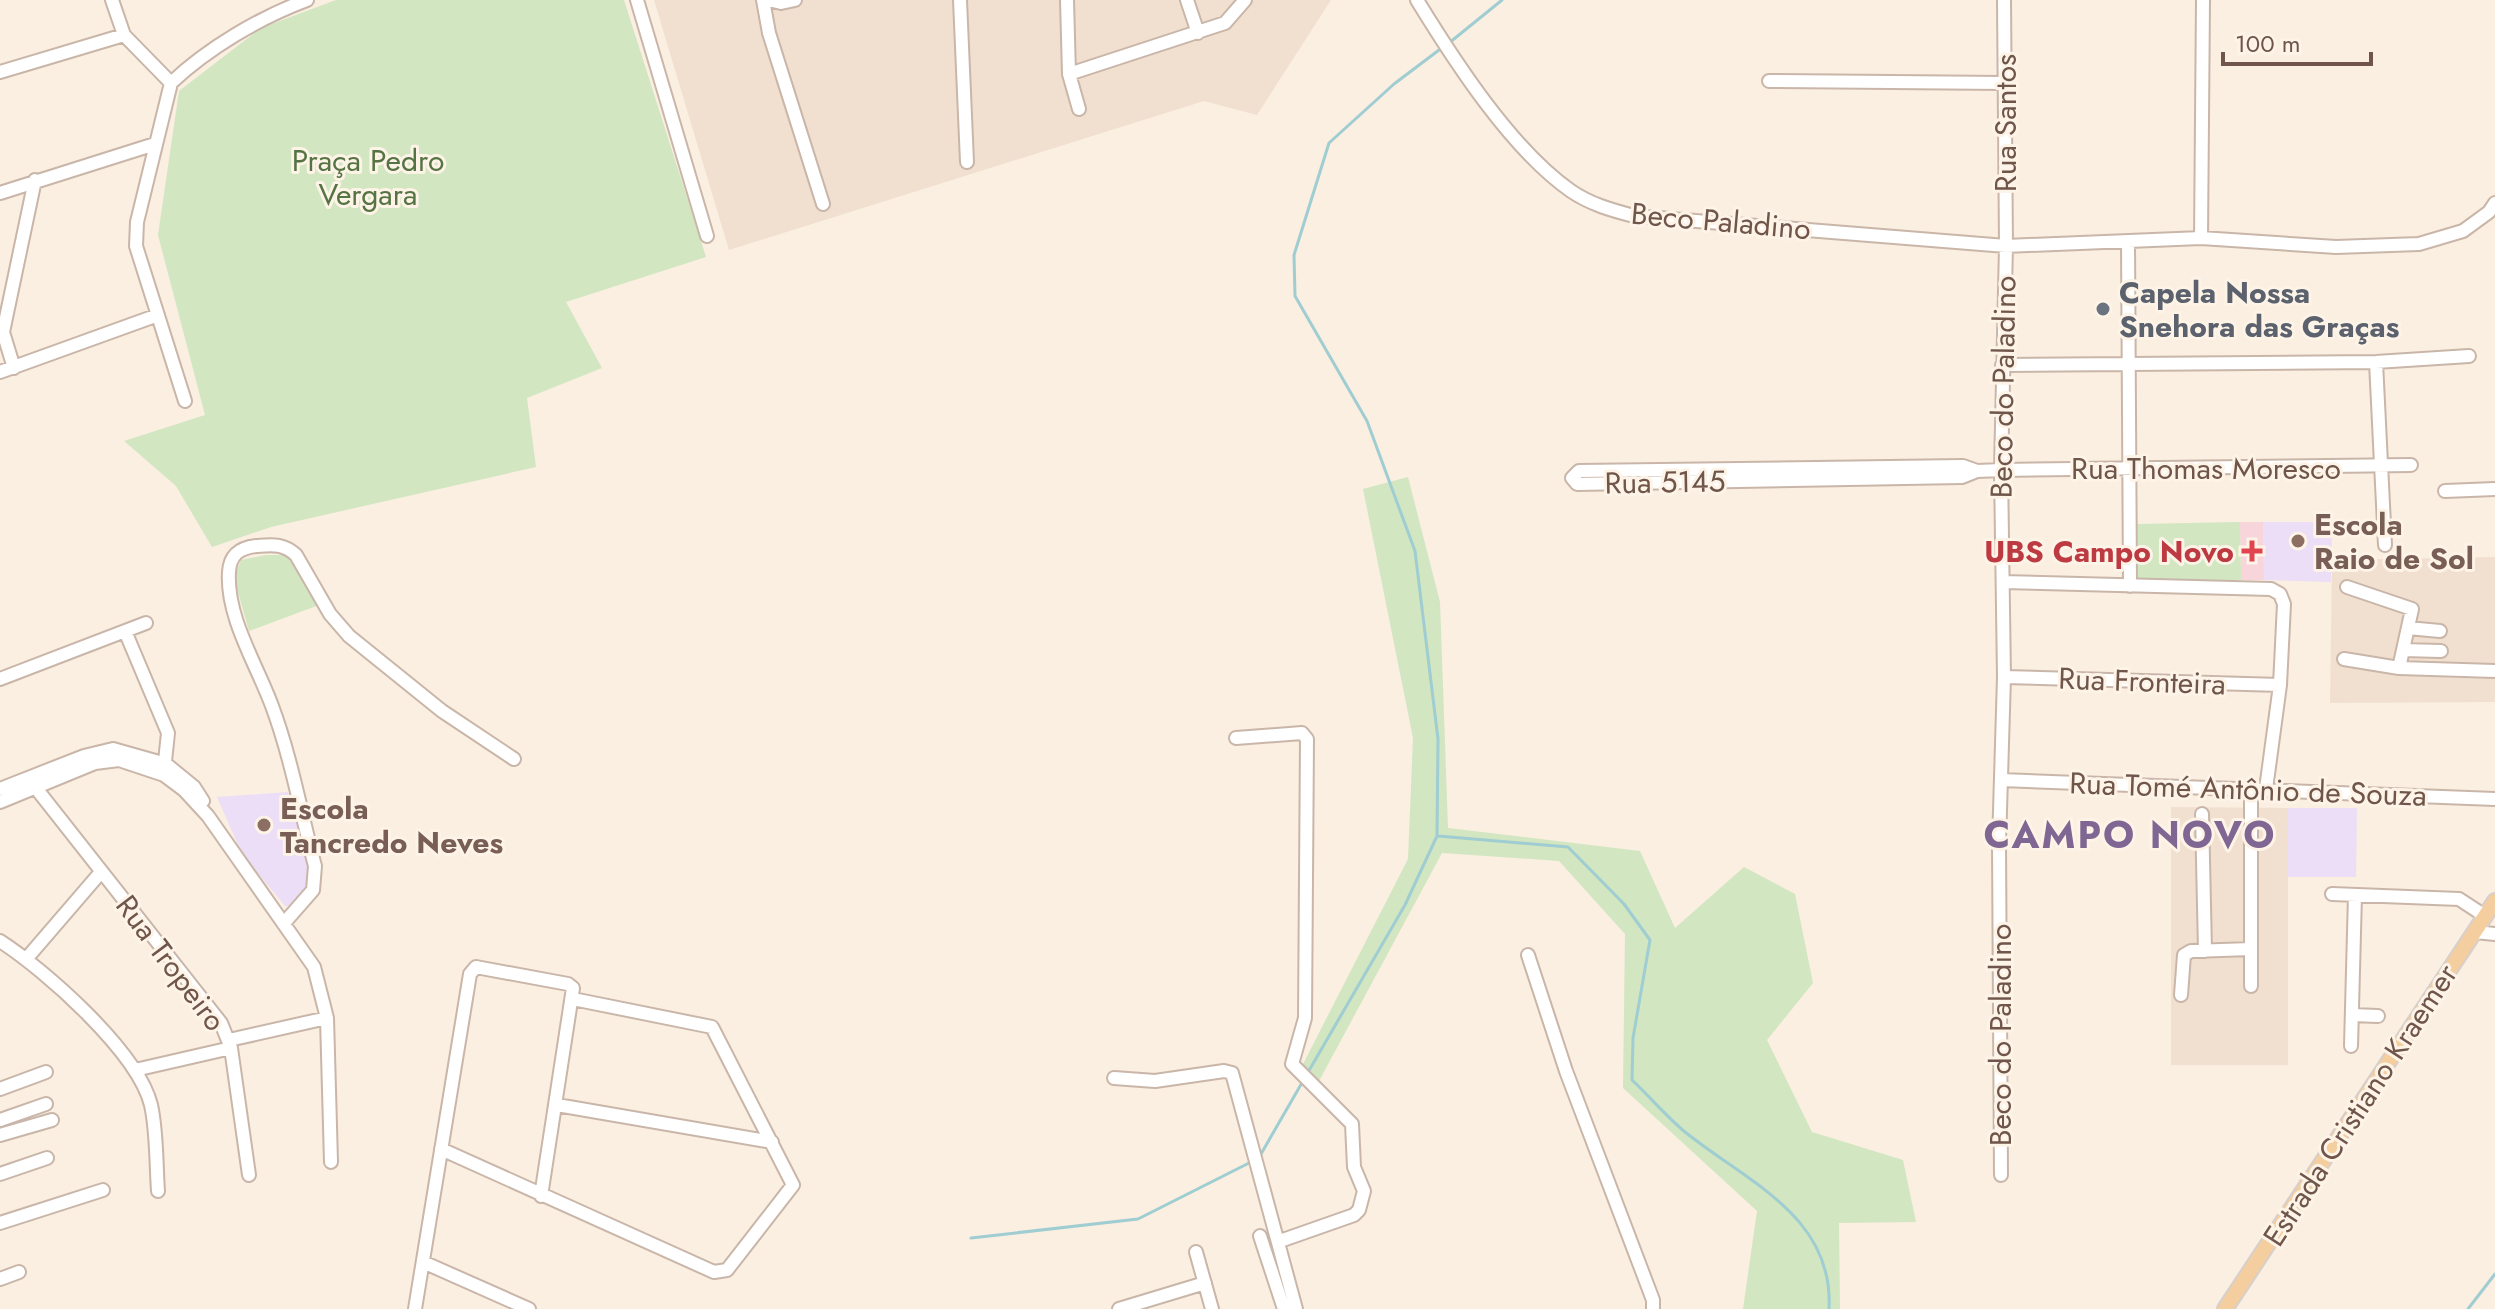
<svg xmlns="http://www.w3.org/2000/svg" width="2495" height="1309" font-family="Jost,sans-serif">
<rect width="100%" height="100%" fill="#faefe1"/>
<path fill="#f1e0d0" d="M654,0h677l-74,115 -53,-14 -475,149z
M2495,557v145l-165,1 2,-143z
M2171,807l117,1v257h-117z"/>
<path fill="#ecdef6" d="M2263,522h69l-1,60 -67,-2z
M288,792l24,80 -14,34h-13l-43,-52 -25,-57z
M2288,808h69l-1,69h-68z"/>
<path fill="#f7d5db" d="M2240,522h23l1,58h-23z"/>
<path fill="#d2e6c1" d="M336,0h288l82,257 -140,45 36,66 -75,30 9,69 -265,60 -59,20 -36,-61 -52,-45 81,-26 -47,-180 21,-144 82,-63z
M1408,477l32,125 8,226 192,23 35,77 69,-61 51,27 18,89 -46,57 45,92 91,28 13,62 -77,1 1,86h-97l14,-98 -134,-123 2,-154 -66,-73 -117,-8 -123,228 -18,-13 107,-209 5,-121 -50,-249z
M2240,522l1,58 -103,2 -1,-58z
M266,555h24l29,50 -70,26 -15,-53 7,-18z"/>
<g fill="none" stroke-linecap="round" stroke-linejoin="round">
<path stroke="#9fcdd2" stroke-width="3" d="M1449,43l53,-43
M1438,836l130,11 56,57 26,36 -17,98 -1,42c18,17 35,37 53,52 62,50 149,84 144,177
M1307,1074l98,-169 32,-69 1,-97 -23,-188 -48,-130 -72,-125 -1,-41 35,-112 65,-59 49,-37
M1261,1154l42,-73
M971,1238l167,-19 113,-57
M2468,1309l27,-35"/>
<defs>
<path id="minor" d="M112,0l12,35
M637,0l70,236
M763,0l6,33 54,171
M769,0l12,3 14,-3
M960,0l7,162
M1067,0l2,74 10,35
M1187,0l11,33
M1417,0c38,62 95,150 154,191 19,13 40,19 63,25l372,30 195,-8 135,9 83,-3 44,-13 26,-19 6,-9
M0,72l124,-37 47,48
M1069,74l156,-51 20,-23
M1769,81l235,2
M0,193l155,-49
M2201,238l2,-238
M2128,241l2,345
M2376,362l9,183
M2002,365l374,-3 93,-6
M14,368l-11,-36 32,-152
M0,372l158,-57
M185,401l-49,-155 1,-24 34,-139c37,-35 88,-65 136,-83
M1977,471l-14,-5 -384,5 -7,7 5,6 385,-7 15,-6 24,-1 410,-5
M2445,491l50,-2
M2003,582l268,7 9,5 4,10 -4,81 -14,104
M2347,587l65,22 -13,59
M2408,628l32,3
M125,631l43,102 -4,38
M2403,650l38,1
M2344,659l55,9 96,3
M2004,677l276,8
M0,679l146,-56
M1236,738l66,-5 5,6 -2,279 -13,46 60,60 2,43 10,24 -5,19 -5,5 -74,26
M28,778l193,245 10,25 18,127
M2001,780l494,19
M0,789l84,-33 29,-7 53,15 28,23 9,14
M2251,789v197
M0,802l95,-39 24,-3 45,15 20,15 24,26 106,151 13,51 4,144
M2202,814l3,137
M2332,894l127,5 26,17
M285,922l28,-32 2,-24c-14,-53 -24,-109 -43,-160 -15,-41 -46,-89 -43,-134 1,-17 10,-24 27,-26 16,-1 27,-3 40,9l34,59 19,22 93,75 72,48
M2475,932l20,2
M0,941c45,29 138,111 151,164 6,27 5,58 7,86
M1528,955l38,116 87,229v9
M27,958l74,-86
M2181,995l3,-40 7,-4 60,-2
M2352,1015l26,1
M229,1040l98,-22
M2351,1046l4,-151
M135,1070l96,-22
M1114,1078l41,3 69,-10 8,2 64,236
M0,1089l46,-17
M557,1105l215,37
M0,1120l46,-16
M0,1135l52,-15
M441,1149l273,123 13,-2 66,-85 -81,-158 -139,-28
M0,1174l47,-16
M2001,1175l-2,-331 5,-167 -3,-207 5,-224 -2,-246
M0,1223l103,-33
M1260,1236l24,73
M1196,1252l16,57
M423,1262l106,47
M0,1279l19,-7
M415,1309l55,-335 6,-7 92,17 5,4 -32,208
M1119,1309l86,-26"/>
<path id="major" d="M2225,1309l270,-408"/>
</defs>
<use href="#minor" stroke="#c9b6a9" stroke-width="16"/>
<use href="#major" stroke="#d7cfcc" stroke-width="18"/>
<use href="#minor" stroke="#fff" stroke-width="12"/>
<use href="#major" stroke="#f4ce9e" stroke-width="14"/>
</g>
<circle fill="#6b7280" stroke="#fdf3e7" stroke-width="3" cx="2103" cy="309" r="8"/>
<g fill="#8d6e63" stroke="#fdf3e7" stroke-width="3">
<circle cx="2298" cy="541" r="8"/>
<circle cx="264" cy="825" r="8"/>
</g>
<path fill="#e0444e" stroke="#fdf3e7" stroke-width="3" d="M2248 539h8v8h8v8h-8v8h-8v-8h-8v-8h8z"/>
<g text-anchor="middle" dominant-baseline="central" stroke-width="6" stroke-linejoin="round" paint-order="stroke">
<g font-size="30" fill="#6f554a" stroke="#fdf3e7">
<text transform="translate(2005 123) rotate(-90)">Rua Santos</text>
<text transform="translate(1721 221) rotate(5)">Beco Paladino</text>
<text transform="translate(2003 387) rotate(-89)">Beco do Paladino</text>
<text x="2206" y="468">Rua Thomas Moresco</text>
<text transform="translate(1665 482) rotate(-1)">Rua 5145</text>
<text transform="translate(2142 681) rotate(2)">Rua Fronteira</text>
<text transform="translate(2248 789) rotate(2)">Rua Tomé Antônio de Souza</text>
<text transform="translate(171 963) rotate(53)">Rua Tropeiro</text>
<text transform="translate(2000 1035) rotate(-90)">Beco do Paladino</text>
<text transform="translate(2360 1105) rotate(-57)">Estrada Cristiano Kraemer</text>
</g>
<g font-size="30" fill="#557443" stroke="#fdf3e7">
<text x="368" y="160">Praça Pedro<tspan x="368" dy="34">Vergara</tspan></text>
</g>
<g font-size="30" font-weight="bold" fill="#5b616d" stroke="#fdf3e7" text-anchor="start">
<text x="2119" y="292">Capela Nossa<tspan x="2119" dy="34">Snehora das Graças</tspan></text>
</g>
<g font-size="30" font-weight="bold" fill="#785e54" stroke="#fdf3e7" text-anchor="start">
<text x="2314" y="524">Escola<tspan x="2314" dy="34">Raio de Sol</tspan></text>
<text x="280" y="808">Escola<tspan x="280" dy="34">Tancredo Neves</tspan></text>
</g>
<g font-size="30" font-weight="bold" fill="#be3a42" stroke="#fdf3e7" text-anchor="end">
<text x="2234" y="551">UBS Campo Novo</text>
</g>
<g font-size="38" font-weight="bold" letter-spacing="2" fill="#806692" stroke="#fdf3e7">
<text x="2130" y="834">CAMPO NOVO</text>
</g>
</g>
<path d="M2223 52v12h148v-12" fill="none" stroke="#6f554a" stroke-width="4"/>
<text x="2235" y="52" font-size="24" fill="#6f554a" stroke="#fdf3e7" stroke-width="6" paint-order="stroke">100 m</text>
</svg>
